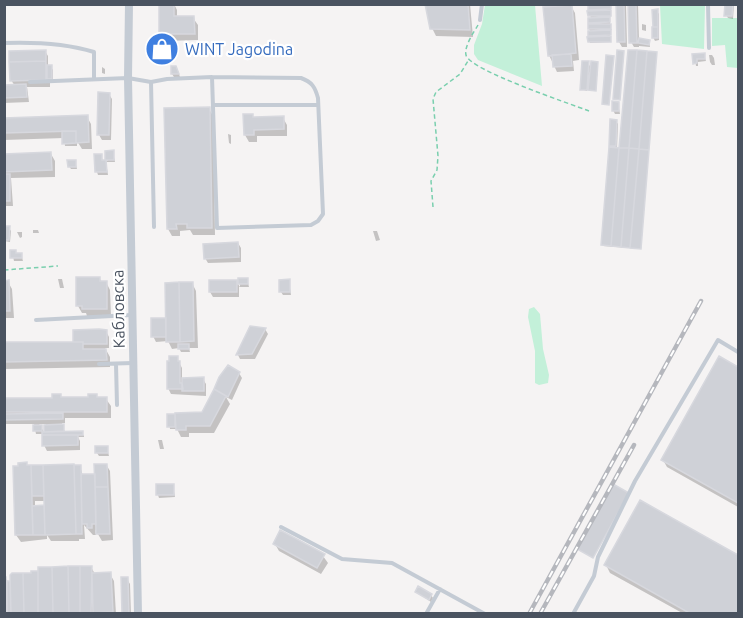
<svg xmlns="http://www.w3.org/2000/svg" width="743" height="618" font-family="Ubuntu,sans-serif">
<rect width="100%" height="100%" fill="#f5f3f3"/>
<path fill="#c3f0d9" d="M485,5h50l7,81 -64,-26 -4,-6v-9l8,-21z
M660,5h45l-1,44 -42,-5z
M737,5h1v63l-11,-1 -2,-22 -13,1v-28h25z
M534,307l6,7 3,35 6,26 -1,8 -9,2 -4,-2v-32l-7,-34 1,-8z"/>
<path fill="#0003" fill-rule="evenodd" d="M174,4l3,6v8h16l5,7v15l-33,1 -4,-7z
M427,4h43l3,33 -37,-1 -4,-8z
M618,4h8l1,43h-5l-3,-5z
M630,4h8l1,36 10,1 1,6 -11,-1v1h-5l-3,-5z
M726,4l8,1 -1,14 -5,-1 -2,-3z
M571,6l4,7 4,47 -6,1 1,10 -17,1 -8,-17z
M589,6l22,1 -1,10h-2l2,3v10h-1l2,12 -21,1 -1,-11h2l-2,-3 2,-4 -2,-3 2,-3z
M657,11l2,3v26l-4,1 -2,-4z
M642,24l4,1v6l-4,-1z
M45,51l3,5v11h3l2,3v12l-3,-1v6h-23l2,15 -25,1v-17h11l-4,-6z
M656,54l-15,195 -38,-3 10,-97 -2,-4 5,-24 2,3 -1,25h4z
M694,55h10l2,6 -8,1v4h-2z
M709,55h3l2,3 1,7h-3l-2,-3z
M588,63l3,5 7,-4 -2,27h-6l-3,-6v6l-6,-2z
M102,67l3,2v5l-3,-1z
M178,71l2,6h-6l-2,-3z
M109,94l3,5 -1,41h-9l-3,-5z
M618,103l2,11h-5l-2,-4z
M209,109l4,7 2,119h-22l-3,-5 -10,1v5h-8l-4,-7z
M252,116l2,2h29l4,7v11h-30v6h-8l-4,-7z
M87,117l4,7 1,25h-10l-5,-8v5h-12l-1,-8 -60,2v-20z
M228,134l3,1v9l-2,-1z
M113,152l2,10h-9l2,13h-10l-1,-3 4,-17 2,6h5l-2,-2z
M51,154l4,7v16l-44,1 2,28h-9v-50z
M75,161l2,8h-6l-2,-3z
M4,227l5,1 2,3 -1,11 -6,-1z
M33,230h5l1,3h-6z
M373,231h4l3,9 -4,1z
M17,232h5v5l-2,1z
M238,243l3,5v14l-33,1 -3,-5z
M12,252l9,2 2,7h-9z
M78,278h21l3,4h4l4,8 1,26h-24l-1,-3h-4l-4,-7z
M58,279h4l2,9h-4z
M240,279h7l2,8h-10v10h-26l-3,-5 26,-11 4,6z
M289,281l2,14h-8l-2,-3z
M4,282h4l4,7 2,29h-10z
M192,283l4,8 2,57h-9l1,4h-9l-2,-4 -7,1 -4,-8 -12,1 -3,-6z
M265,329l3,5 -13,25h-15l-2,-4z
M106,331l3,6v11h-4l5,9v10l-106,2v-25l71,-1z
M177,358l5,10v11h21l3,5v12l-35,-2 -3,-6z
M719,358l19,10v139l-71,-40 -4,-7z
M239,373l3,5 -10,22 -6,-3 4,7 -16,29h-25v4h-8l-4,-8h-7l-2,-14 34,-2 13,-23z
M60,396l2,3h44l5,7v12h-46v5h-3l3,10h17l2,3v1h-6l2,4v9l-33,1 -3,-6v-11h-8l-2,-10h-30v-25h50zM39,424h7l-2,8z
M158,440h4l2,9h-4z
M107,448l2,8h-10l-2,-3z
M73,465l7,1 3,10 13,-1 11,-9 3,5 3,69 -11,1 -7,-12 1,6h-3l-9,-10 1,14h-6v2h-28l-4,-6v4l-26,3 -5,-7 11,-68zM35,501h11v11l-3,-5h-8z
M173,486l2,11 -16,1 -1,-3z
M640,502l98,54v58h-54l-74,-41 -4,-8z
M275,544l48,12 5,7 -7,11 -42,-23z
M91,567l4,7h15l4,7 2,33h-112l2,-35 6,7z
M127,579l3,5 1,30h-8z
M417,592l14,3 2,3 -2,4z"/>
<path fill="#cfd1d7" stroke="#d7d8de" stroke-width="1.5" d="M159,4h15v12h20l1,18h-36z
M425,4h43l2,26 -40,-1z
M588,4h23v5l-23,1z
M616,4h8l1,38h-8z
M628,4h8l1,39h-8z
M725,4h8l-1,12h-8z
M572,5l4,48 -28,3 -5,-49z
M658,9v18h-5l-1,-17z
M611,10v6h-23l-1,-5z
M610,17v5l-22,1v-5z
M588,24h23v5h-23z
M652,27h6v11h-6z
M611,30v5l-23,1v-5z
M611,36v6h-23l-1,-5z
M639,38l11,2 -1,5 -11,-2z
M46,50v11l-37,1v-11z
M617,50l7,1 -4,49 -7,-1z
M628,50h9l-8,98h-10z
M637,50l10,1 -8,98 -10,-1z
M647,51l10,1 -8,98 -10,-1z
M705,53v6h-8v4l-4,1 -1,-10z
M571,54l1,12 -19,1 -1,-12z
M606,55l8,1 -5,49 -7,-1z
M46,61v19l-36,1 -1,-19z
M582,61h7l-2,29h-7z
M591,61l7,1 -2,29 -8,-1z
M47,65h5v14h-5z
M171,66h5l3,8h-8z
M26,84l1,13 -23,1v-13z
M98,92l12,1 -1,42h-12z
M612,101l7,1v9h-7z
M210,107l2,121h-25v-4h-11l1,5h-10l-3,-121z
M243,114h10v3l31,-1v13l-30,1v5h-10z
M88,115l1,27 -13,1v-12l-72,2v-15z
M610,119l7,1 -1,26h-7z
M62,131h14v12l-14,1z
M609,147l10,1 -8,98 -10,-1z
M619,148h10l-8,99 -10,-1z
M629,148l10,1 -9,99 -9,-1z
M639,149l10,1 -8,99 -11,-1z
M114,150v10h-9v-9z
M51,152l1,18 -48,2v-18z
M94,154h8v6h4l1,12h-12z
M67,160h9v7h-8z
M4,174h6v27h-6z
M4,226h6l-1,14h-5z
M238,242l1,15 -35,2 -1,-15z
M10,250h6v3h6v5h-12z
M76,277h24v4h7v28h-25v-3h-6z
M238,278h10v6h-10z
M290,279v13h-11v-12z
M9,280l1,31h-6v-30z
M209,280h28v12h-28z
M179,282h14l1,59 -14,1z
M179,282l1,60h-14l-1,-59z
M151,318h15v19h-15z
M250,326l16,2 -14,26 -16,1z
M99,329l8,1v14h-24v-2h-10v-12z
M4,342h79v7h23l1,11 -103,2z
M178,344h11v5h-11z
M169,356h9v5h2v22h2l1,6h-16v-28h2z
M719,356l19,11v136l-77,-43z
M228,365l12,7 -12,25 -14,-8 5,-12z
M204,377v14h-22v-13z
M214,389l12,7 -16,30h-24v4h-10l-1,-17 27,-1z
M52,394h9v3h27v-3h9v3h10v15h-103v-14h48z
M63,413v6l-59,1v-6z
M167,414h8v13h-8z
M64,424v7l-20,1v-7z
M33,425h9v6h-9z
M83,431v4h-41v-3z
M42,435h36v10l-36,1z
M95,446h13v7h-13z
M27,462v3h4l2,70h-18l-2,-69h5v-3z
M74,464l2,70 -31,1 -2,-70z
M94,464h13l1,23h-13z
M31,465h12l1,31h-12z
M74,465h7l1,69h-6z
M81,474h14l1,50h-4v4h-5v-4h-5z
M156,484h18v11h-18z
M613,484l16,9 -36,65 -16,-9z
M95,487h13l2,47h-14z
M640,500l98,55v59h-47l-87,-49z
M44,505l1,30h-12l-1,-29z
M280,530l45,24 -8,14 -44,-24z
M68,566l1,48h-16l-1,-47z
M68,566h12v48h-11z
M80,566h12l-1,48h-11z
M38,567h14l1,47h-15z
M31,571h7v43h-14l-1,-41h8z
M111,572l2,40 -20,1 -1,-40z
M12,573h11l1,41h-13l-1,-39z
M4,577h2l1,37h-3z
M121,577h7l1,37h-7z
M7,581h3l1,33h-4z
M418,586l14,8 -3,6 -14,-8z"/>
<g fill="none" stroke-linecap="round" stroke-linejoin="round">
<path stroke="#7acfae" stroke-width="1.5" stroke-dasharray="4.5 3" stroke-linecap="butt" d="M478,25c-4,7 -14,21 -12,30 3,15 105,49 123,56
M433,207l-2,-26 6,-11 1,-14 -5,-57 3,-7 24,-18 8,-13
M4,270l54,-4"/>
<path stroke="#c4cbd4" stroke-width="4" d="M708,4l1,44
M480,20l2,-16
M4,43c30,-1 61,0 90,9v27
M30,82l98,-4 23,4 16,-3 45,-2 89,1c11,4 14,9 17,20l5,116 -5,7 -7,4 -94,3 -5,-151
M151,82l3,145
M213,105h105
M36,320l95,-5
M99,364l34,-1
M116,364l1,41
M281,527l61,32 50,4 93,51
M426,614l14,-25
M573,614l21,-38 4,-19 37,-76 83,-141 20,12"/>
<path stroke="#c4cbd4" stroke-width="8" d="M129,4l-1,74 10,536"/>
<defs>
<path id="rail" d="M529,614l172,-313
M540,614l94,-169"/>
</defs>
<use href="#rail" stroke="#b5b7bd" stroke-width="4.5"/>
<use href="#rail" stroke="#fff" stroke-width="2" stroke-dasharray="7" stroke-linecap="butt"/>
</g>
<defs>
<symbol id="shop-disc" viewBox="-11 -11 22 22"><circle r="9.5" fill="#3f7fe0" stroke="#fff"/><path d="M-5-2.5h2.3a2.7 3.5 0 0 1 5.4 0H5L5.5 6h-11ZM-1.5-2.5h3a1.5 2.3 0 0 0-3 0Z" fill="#fff"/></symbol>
</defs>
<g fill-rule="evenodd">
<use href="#shop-disc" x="143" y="30" width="38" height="38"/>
</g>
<g text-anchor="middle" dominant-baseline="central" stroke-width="4.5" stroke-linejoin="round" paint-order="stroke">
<g font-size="16" fill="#366cbe" stroke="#fff" text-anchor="start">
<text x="185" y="49">WINT Jagodina</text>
</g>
<g font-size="16" fill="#4a5360" stroke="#fff">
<text transform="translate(118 309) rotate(-91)">Кабловска</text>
</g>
</g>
<rect width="743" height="618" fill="none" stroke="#4a5360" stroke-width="12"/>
</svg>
